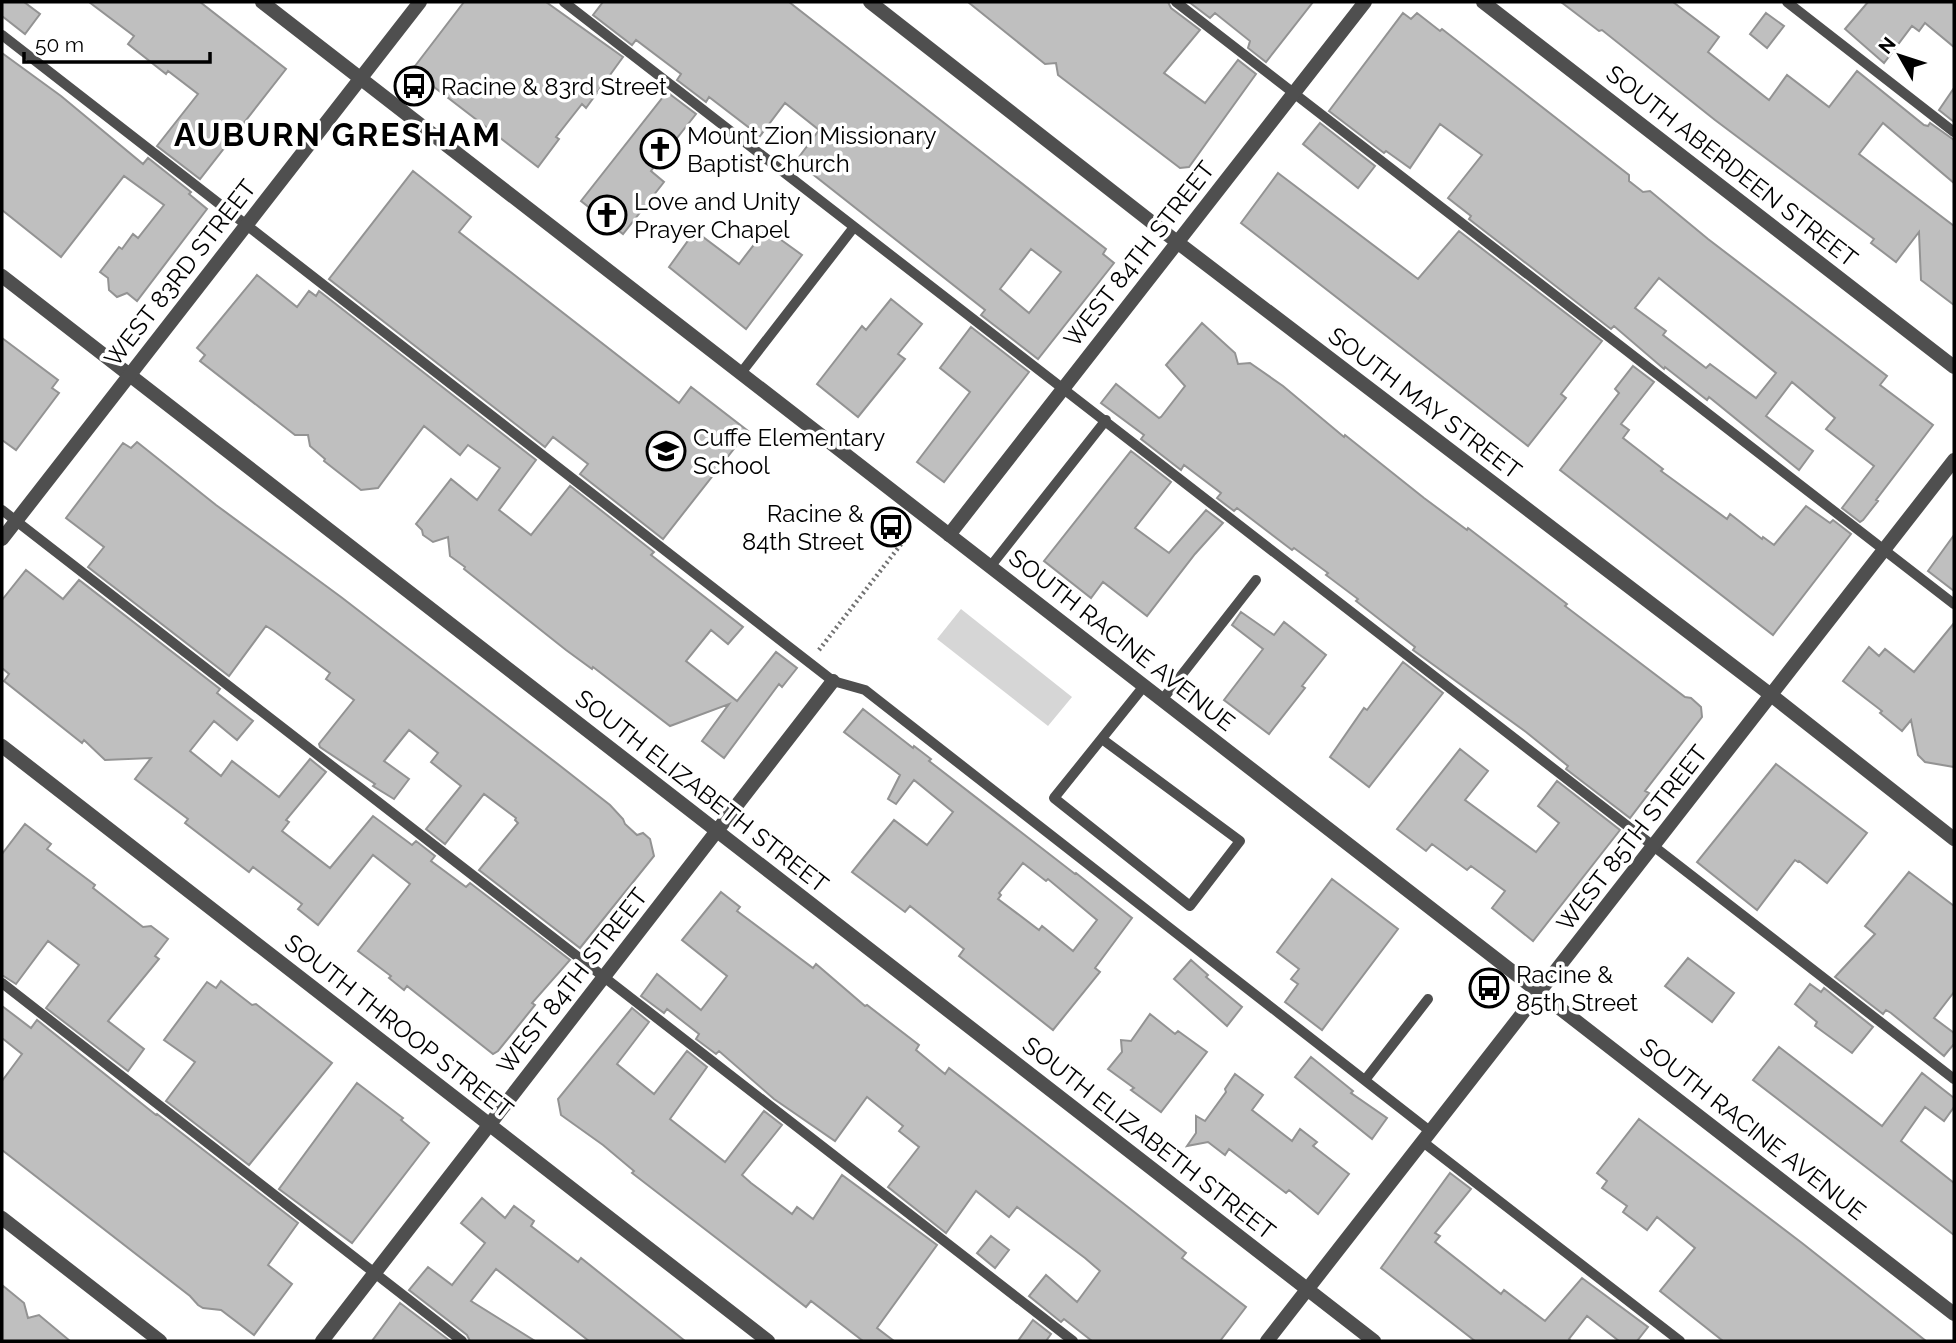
<svg xmlns="http://www.w3.org/2000/svg" width="1956" height="1343" font-family="Raleway,sans-serif">
<rect width="100%" height="100%" fill="#fff"/>
<path fill="#d6d6d6" d="M961,609l111,88 -24,29 -111,-87z"/>
<path fill="#bfbfbf" stroke="#939393" stroke-width="2" fill-rule="evenodd" d="M2,2h22l16,12 -15,20 -23,-18z
M89,2h111l86,67 -86,110 -43,-33 41,-52 -30,-23 -2,3 -38,-30 6,-8z
M464,2h82l77,55 -37,51 -4,-4 -26,33 3,2 -21,28 -126,-97z
M603,2h186l317,247 -3,5 11,9 -76,96 -57,-44 4,-5 -189,-149 23,-31 -34,-27 -25,33 -51,-39 -3,5 -29,-22 4,-6 -45,-34 -4,5 -39,-30zM1031,249l30,23 -32,41 -29,-24z
M968,2h200l3,6 29,22 -36,43 41,30 33,-43 18,14 -67,93 -9,1 -122,-93 -2,-12 -11,1z
M1189,2h124l-47,60 -18,-14 2,-7 -35,-28 -5,5z
M1561,2h112l46,35 -11,15 61,48 18,-25 42,32 28,-36 67,54 4,1 2,-3 24,17v43l-71,-60 -24,31 95,72v79l-33,-25 -2,-48 -23,30 -25,-19 3,-4 -159,-119 -113,-90 -3,1z
M1868,2h86v45l-29,-24 -6,8 -7,-5 -28,37 -39,-34z
M1403,13l8,6 6,-6 23,18 2,-2 187,146v6l14,11 7,-1 58,48 179,137 -7,9 53,40 -57,75 2,1 -15,19 -3,2 -18,-14 32,-42 -48,-37 9,-11 -43,-36 -26,34 47,35 -14,19 -90,-73 -2,3 -42,-33 -1,2 -50,-43 -3,3 -142,-110 2,-3 -23,-18 34,-43 -42,-31 -30,44 -24,-17 -2,2 -55,-42zM1659,278l117,95 -20,25 -46,-34 -4,4 -43,-33 3,-4 -31,-23z
M1766,13l18,13 -17,22 -17,-14z
M2,53l59,43 82,68 5,-6 43,34 -2,2 18,15 -70,92 -10,-8 -10,4 -8,-7 -1,-12 -8,-6 19,-25 3,2 11,-15 5,4 26,-33 -40,-29 -63,81 -59,-47z
M1954,88v34l-15,-12z
M667,92l29,22 -45,57 13,11 -41,52 -42,-33z
M1320,123l55,43 -17,22 -55,-44z
M413,171l58,46 -12,15 220,171 12,-16 57,44 -85,108 -83,-65 8,-10 -35,-27 -8,10 -216,-168z
M1278,173l140,106 41,-48 143,110 -41,53 5,4 -38,48 -287,-223z
M766,229l36,26 -56,74 -77,-62 26,-36 44,33z
M257,275l40,32 12,-16 7,5 3,-5 217,169 -37,50 32,25 39,-49 84,66 -3,3 92,72 -15,17 -17,-14 -25,31 51,40 39,-49 21,16 -15,19 -3,-3 -55,74 -22,-17 27,-37 -59,22 -77,-59 -1,2 -26,-19 -102,-81 1,-2 -15,-11 -2,-19 -15,5 -10,-7 -1,-5 -6,-6 35,-45 26,21 23,-32 -32,-23 -8,10 -36,-29 -46,62 -17,2 -37,-29 1,-2 -15,-13 -2,-11h-13l-95,-74 5,-6 -8,-7z
M891,299l31,25 -24,30 7,5 -47,58 -41,-33 45,-58 4,4z
M1202,323l33,30 3,11 12,-1 33,23 61,51 1,-2 79,63 43,32 1,-2 99,76 -2,2 120,91 6,1 10,9 1,10 -57,74 4,2 -19,25 -64,-49 2,-3 -42,-34 -113,-82 2,-3 -59,-46 2,-2 -32,-24 2,-2 -34,-25 -2,2 -55,-42 -3,3 -17,-13 4,-5 -37,-28 -3,5 -40,-31 3,-4 -43,-32 15,-19 43,34 2,-1 24,-31 -19,-21z
M971,327l58,45 -85,110 -27,-20 53,-70 -30,-24z
M2,338l56,42 -6,8 7,5 -43,57 -14,-10z
M1633,366l21,16 -33,42 8,6 -6,8 40,31 -2,2 66,48 3,-5 32,25 1,-2 11,8 32,-39 24,17 3,-3 18,14 -78,101 -213,-165 59,-77 -4,-4z
M137,442l79,63 125,92 218,168 51,40 13,14 2,5 12,11 6,-2 7,6 4,17 -74,92 -101,-78 39,-47 -3,-3 1,-2 -32,-24 -39,50 -19,-15 35,-43 -30,-24 7,-9 -29,-23 -25,31 25,18 -15,20 -21,-13 2,-2 -55,-37 -1,-3 35,-44 -28,-21 4,-6 -56,-42 -8,-5 -37,50 -141,-109 16,-20 -38,-29 57,-75 8,5z
M1131,451l40,31 -36,46 34,25 37,-43 17,13 -28,31 -48,62 -44,-34 -12,16 -47,-37z
M1954,535v56l-26,-20z
M26,570l37,29 16,-19 141,109 -3,4 36,28 -16,19 -23,-19 -24,30 31,25 11,-15 47,36 31,-38 16,13 -40,48 3,2 -7,9 48,37 43,-52 39,29 4,-4 19,15 -4,5 35,26 4,-4 100,77 -38,43 3,2 -37,46 -5,3 -86,-68 -3,4 -15,-12 2,-2 -33,-25 52,-67 -37,-29 -55,70 -20,-16 4,-5 -49,-37 -4,5 -64,-49 3,-4 -53,-40 16,-21 -46,2 -21,-20 -2,3 -78,-62 5,-7 -7,-6v-68z
M1241,612l33,23 10,-13 42,33 -24,31 3,2 -36,46 -45,-34 39,-51 -31,-24z
M1954,623v144l-29,-5 -7,-7 -7,-35 -9,11 -22,-18 2,-2 -39,-30 26,-34 10,9 6,-7 29,23z
M1403,662l40,31 -74,94 -39,-30 34,-49 3,2z
M863,709l50,39 1,-2 17,13 -2,2 146,113 1,-1 56,45 -37,50 5,4 -47,58 -94,-74 5,-7 -54,-43 -5,6 -53,-40 42,-52 33,25 26,-33 -39,-32 -18,24 -8,-5 12,-24 -56,-43zM1023,863l23,18 2,-2 49,41 -24,31 -31,-25 -3,4 -41,-31 3,-4 -2,-2z
M1460,749l28,22 -23,29 71,52 23,-29 -21,-17 19,-25 63,49 -87,111 -41,-33 13,-17 -34,-25 -4,4 -35,-26 -6,7 -29,-22z
M1776,764l91,69 -40,50 -28,-22 -1,1 -3,-2 -38,50 -60,-48z
M25,824l26,20 -4,5 48,36 -2,3 50,39 8,-1 17,13 -13,17 4,3 -51,62 36,28 -16,22 -82,-63 33,-43 -31,-24 -32,43 -14,-9v-121z
M1909,872l45,34v86l-20,26 20,15v11l-10,12 -53,-43 -5,-3 -3,4 -48,-37 40,-43 -10,-8z
M1332,879l66,50 -76,101 -37,-28 13,-18 -7,-5 8,-10 -22,-17z
M721,892l19,15 -3,4 76,57 3,-4 49,42 2,-1 52,40 -3,5 29,24 4,-6 184,143 53,42 -4,5 64,49 -26,34h-128l-28,-22 -3,3 -32,-26 17,-21 31,27 23,-31 -15,-13 -68,-51 -8,10 -33,-26 -30,42 -58,-46 31,-40 -20,-16 4,-5 -36,-29 -32,44 -61,-42 -55,-48 -3,3 -20,-15 3,-5 -32,-25 -3,4 -23,-17 16,-22 44,36 26,-34 -45,-36z
M1688,958l46,35 -22,29 -47,-36z
M1191,960l17,15 -2,2 36,30 -15,19 -53,-47z
M221,981l31,24 4,-1 76,59 -83,102 -83,-64 29,-39 -31,-22 43,-58 9,6z
M1810,984l11,8 3,-4 49,39 -21,26 -37,-27 2,-4 -22,-18z
M2,1006l29,22 6,-8 119,95 1,-1 141,109 -30,42 24,19 -38,51 -33,-25 -18,-2 -5,-3 -8,-9 -188,-146v-69l20,-27 -20,-16z
M632,1008l17,14 -32,42 37,30 33,-43 20,16 -37,52 55,43 39,-51 18,14 -40,50 9,8 41,31 5,-7 16,12 29,-44 95,70 -60,83 17,13h-31l-52,-40 -5,6 -174,-134 2,-2 -31,-26 -42,-30 -3,-16z
M1150,1014l25,20 3,-3 29,21 -46,60 -30,-22 3,-2 -26,-19 14,-17 -1,-12 10,1z
M1779,1047l103,79 40,-53 32,25v9l-10,14 -19,-14 -24,34 53,42v52l-201,-155z
M1311,1057l42,34 -2,2 36,25 -15,21 -77,-62z
M1235,1074l28,21 -11,15 40,31 8,-12 17,13 -4,4 36,28 -31,40 -29,-24 -3,3 -57,-44 -4,6 -17,-13 -21,4 9,-13v-17l9,5 21,-29 -1,-3z
M357,1083l46,35 -2,2 28,23 -77,100 -73,-54z
M1639,1119l163,124 124,98h-203l-63,-50 35,-43 -38,-31 -10,13 -24,-18 4,-6 -25,-18 5,-7 -10,-8z
M1450,1173l21,16 -36,44 5,3 -5,6 66,52 3,-4 41,31 37,-43 66,49 -11,14h-18l-32,-25 -18,23 2,2h-96l-94,-73z
M482,1198l23,20 9,-12 20,15 -3,5 47,36 3,-4 104,83h-96l-93,-72 -25,32 64,40h-65l-3,-6 -58,-45 19,-23 24,18 33,-42 -24,-20z
M991,1236l18,14 -14,18 -18,-15z
M2,1285l22,18 4,15 11,-3 31,26h-68z
M400,1303l50,38h-78z
M1033,1320l18,14 -5,7h-28z"/>
<g fill="none" stroke-linecap="round" stroke-linejoin="round">
<path stroke="#717171" stroke-width="4.5" stroke-dasharray="2 3.5" stroke-linecap="butt" d="M819,650l90,-116"/>
<path stroke="#4f4f4f" stroke-width="10" d="M564,2l1390,1077
M1176,2l778,602
M1787,2l167,130
M2,35l831,646 32,9 566,442
M741,373l113,-146
M2,510l1071,831
M990,567l116,-147
M1162,700l94,-120
M1102,739l138,102 -50,65 -136,-108 90,-112
M2,983l460,358
M1365,1080l63,-81
M1423,1142l257,199"/>
<path stroke="#4f4f4f" stroke-width="14" d="M870,2l307,240 594,453 183,144
M1483,2l471,365
M2,276l1372,1065
M949,535l416,-533
M2,746l766,595
M2,1218l158,123
M322,1341l511,-660
M1267,1341l687,-881"/>
<path stroke="#4f4f4f" stroke-width="14" d="M262,2l1692,1312
M2,539l418,-537"/>
</g>
<defs>
<symbol id="bus-ring" viewBox="-11 -11 22 22"><circle r="9.5" fill="#fff" stroke="#000" stroke-width="1.5"/><path d="M-5-6H5V4H4V6H2V4H-2V6H-4V4H-5ZM-3.5-4V0h7V-4ZM-3.5 1.2v1.5H-2V1.2ZM2 1.2v1.5H3.5V1.2Z" fill="#000"/></symbol>
<symbol id="church-ring" viewBox="-11 -11 22 22"><circle r="9.5" fill="#fff" stroke="#000" stroke-width="1.5"/><path d="M-1.2-6h2.4v3.5h3.3v2.4h-3.3V6h-2.4V-.1h-3.3v-2.4h3.3Z" fill="#000"/></symbol>
<symbol id="school-ring" viewBox="-11 -11 22 22"><circle r="9.5" fill="#fff" stroke="#000" stroke-width="1.5"/><path d="M0-5L7-2L0 1L-7-2ZM-4 1L0 2.5L4 1V4Q0 6-4 4Z" fill="#000"/></symbol>
</defs>
<g fill-rule="evenodd">
<use href="#bus-ring" x="392" y="64" width="44" height="44"/>
<use href="#church-ring" x="638" y="127" width="44" height="44"/>
<use href="#church-ring" x="585" y="193" width="44" height="44"/>
<use href="#school-ring" x="644" y="429" width="44" height="44"/>
<use href="#bus-ring" x="869" y="505" width="44" height="44"/>
<use href="#bus-ring" x="1467" y="966" width="44" height="44"/>
</g>
<g text-anchor="middle" dominant-baseline="central" stroke-width="7" stroke-linejoin="round" paint-order="stroke">
<g font-size="24" fill="#000" stroke="#fff" text-anchor="start">
<text x="441" y="86">Racine &amp; 83rd Street</text>
<text x="687" y="135">Mount Zion Missionary<tspan x="687" dy="28">Baptist Church</tspan></text>
<text x="634" y="201">Love and Unity<tspan x="634" dy="28">Prayer Chapel</tspan></text>
<text x="693" y="437">Cuffe Elementary<tspan x="693" dy="28">School</tspan></text>
<text x="864" y="513" text-anchor="end">Racine &amp;<tspan x="864" dy="28">84th Street</tspan></text>
<text x="1516" y="974">Racine &amp;<tspan x="1516" dy="28">85th Street</tspan></text>
</g>
<g font-size="24" fill="#000" stroke="#fff">
<text transform="translate(1732 166) rotate(38)">SOUTH ABERDEEN STREET</text>
<text transform="translate(1139 254) rotate(-52)">WEST 84TH STREET</text>
<text transform="translate(180 273) rotate(-52)">WEST 83RD STREET</text>
<text transform="translate(1425 403) rotate(37)">SOUTH MAY STREET</text>
<text transform="translate(1122 640) rotate(38)">SOUTH RACINE AVENUE</text>
<text transform="translate(702 791) rotate(38)">SOUTH ELIZABETH STREET</text>
<text transform="translate(1632 838) rotate(-52)">WEST 85TH STREET</text>
<text transform="translate(572 981) rotate(-52)">WEST 84TH STREET</text>
<text transform="translate(399 1026) rotate(38)">SOUTH THROOP STREET</text>
<text transform="translate(1753 1129) rotate(38)">SOUTH RACINE AVENUE</text>
<text transform="translate(1149 1138) rotate(38)">SOUTH ELIZABETH STREET</text>
</g>
<g font-size="32" font-weight="bold" letter-spacing="2" fill="#000" stroke="#fff">
<text x="338" y="134">AUBURN GRESHAM</text>
</g>
</g>
<rect width="1956" height="1343" fill="none" stroke="#000000" stroke-width="7"/>
<g transform="translate(1900 56) rotate(309)" stroke="#ffffff" stroke-width="5" paint-order="stroke">
<path d="M0-5L12 26L0 18L-12 26Z" fill="#000000"/>
<text y="-10" font-size="19" font-weight="bold" text-anchor="middle" fill="#000000">N</text>
</g>
<path d="M24 52v10h186v-10" fill="none" stroke="#000000" stroke-width="3.5"/>
<text x="35" y="52" font-size="21" fill="#000000" stroke="#ffffff" stroke-width="5" paint-order="stroke">50 m</text>
</svg>
